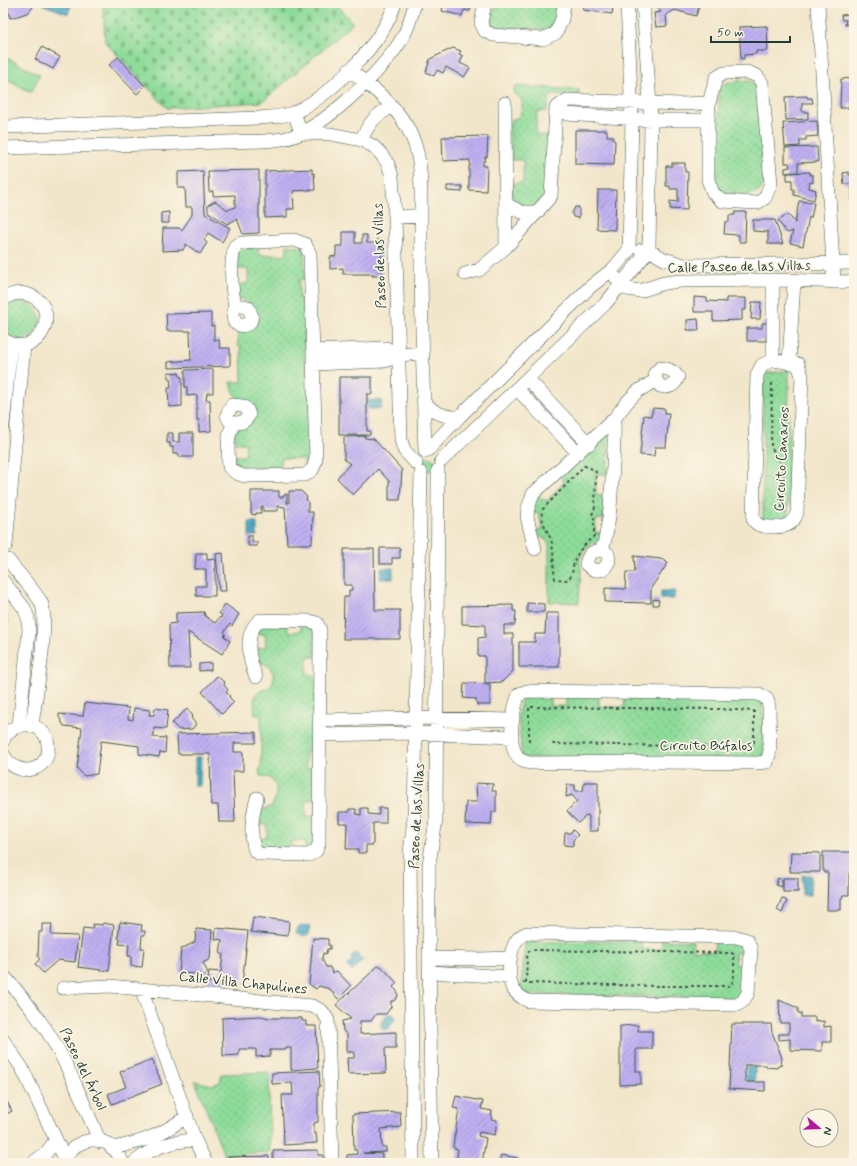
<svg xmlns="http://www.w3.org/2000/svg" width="857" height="1166" font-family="Mynerve,sans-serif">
<defs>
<pattern id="cemetery-stones" width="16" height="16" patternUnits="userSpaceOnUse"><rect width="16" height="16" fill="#8edc9a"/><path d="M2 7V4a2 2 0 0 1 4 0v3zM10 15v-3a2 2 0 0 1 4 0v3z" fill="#73b47e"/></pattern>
<pattern id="park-dots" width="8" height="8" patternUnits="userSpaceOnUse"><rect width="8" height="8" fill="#8edc9a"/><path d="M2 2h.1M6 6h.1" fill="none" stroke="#73b47e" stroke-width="1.8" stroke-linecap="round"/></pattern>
<pattern id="water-rules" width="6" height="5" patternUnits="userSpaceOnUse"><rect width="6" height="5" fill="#4aaac9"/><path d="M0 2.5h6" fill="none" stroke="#3d8ca4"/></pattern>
<pattern id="building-hatch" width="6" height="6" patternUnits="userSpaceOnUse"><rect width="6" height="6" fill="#c0b0f3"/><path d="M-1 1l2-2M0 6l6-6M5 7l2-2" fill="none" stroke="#9b90c6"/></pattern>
</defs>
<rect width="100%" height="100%" fill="#fcf5e5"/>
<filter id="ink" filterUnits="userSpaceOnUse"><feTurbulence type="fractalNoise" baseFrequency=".025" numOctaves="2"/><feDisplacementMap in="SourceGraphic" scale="8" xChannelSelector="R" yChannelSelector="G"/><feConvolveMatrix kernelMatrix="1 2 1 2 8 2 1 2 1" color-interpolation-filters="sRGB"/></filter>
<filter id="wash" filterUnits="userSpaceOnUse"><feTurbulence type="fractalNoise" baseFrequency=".012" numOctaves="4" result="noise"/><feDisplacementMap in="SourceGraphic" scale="16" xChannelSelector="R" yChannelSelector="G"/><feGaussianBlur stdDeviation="0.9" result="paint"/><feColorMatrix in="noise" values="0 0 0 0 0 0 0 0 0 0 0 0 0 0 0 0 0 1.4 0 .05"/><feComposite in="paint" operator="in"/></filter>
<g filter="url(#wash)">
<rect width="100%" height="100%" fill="#f2e6ca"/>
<path fill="#8edc9a" stroke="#568c67" d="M5,57l35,18 -9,17 -28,-15v-15z"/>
<path fill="url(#cemetery-stones)" stroke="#568c67" d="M103,3h231l19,20 -91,79 -95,6 -62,-66z"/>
<path fill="url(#park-dots)" stroke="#568c67" d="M496,3h62l-2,16 -4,10h-6l-50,-1 -5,-3v-5z
M737,81h13l7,6 7,96 -4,8c-14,5 -27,4 -40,0l-4,-7 3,-94 6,-7z
M515,86l64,4v6l-27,-1 -3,4 -2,12 -10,1 -1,23h12c0,18 6,72 -21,73 -4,0 -10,-4 -14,-6l-1,-18 11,-2v-22h-11l-3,-35 2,-5 8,-3c4,-12 6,-17 -5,-24z
M287,245l17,3 1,31 -6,1v18l5,1 1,62 7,24 -3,82 -5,-1v-7l-23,-1v8l-37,3 -8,-3 -2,-4v-6h11l1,-13h-11v-13l17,-23 -5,-6 -10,-2 -7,-17h12l-1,-35 -3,-1v-15h5l15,-16 -3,-8 -17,-9 -1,-11 2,-2 9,-2v-14h-10l-2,-18 22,-5 1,9h27z
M19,301c11,1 23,8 21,21 -1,4 -4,9 -6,13l-12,5c-5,-1 -11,-2 -15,-6 -4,-3 -4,-6 -4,-11 0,-14 2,-19 16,-22z
M789,370l-1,147 -8,4 -17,-1v-146z
M605,436l4,1 -2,37h-11v22l10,-1 -2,24 -8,1 -1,13 7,-1v8c-13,3 -26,15 -21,29l-2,34 -30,-1v-57l-3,-5 -10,-5v-4l7,-2 -5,-16 -8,1 8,-18 9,5 17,-19 -4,-7z
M421 464a7 7 0 1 1 14 0a7 7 0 1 1-14 0Z
M287,624l2,8 12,-1v-7l13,1 2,32h-9v17l8,1 -1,76h-8v17h8v32h-8v17l8,-1v30l-4,4 -5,-1v-8h-14l-1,8 -28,-1 -2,-2v-7l7,-2v-12l-10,-1 2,-12 13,-6c7,-13 6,-30 -12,-30l-1,-7 2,-1v-53h-6c0,-5 -2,-14 0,-19 2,-6 8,-5 13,-8 3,-2 4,-4 5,-7 2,-14 -8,-18 -19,-21l-1,-12 13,-1 -1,-13h-7l2,-9z
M550,697v9h16v-9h33v10h25l1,-9 134,1 3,2 2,54 -1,3h-241l-4,-44 4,-16z
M662,940l31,1v9l21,1 1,-9 22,1 5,1 2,8 -9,1 1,12 7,-1 -2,34 -220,-4 4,-52 116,-1 1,8 19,1z
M269,1072l1,80 -46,3 -29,-74 17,4 8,-3 2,-8z"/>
<path fill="url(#water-rules)" stroke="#34747e" d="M44,3h28l-4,11 -24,-9z
M368,400h14l-1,9h-13z
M249,522h8v14h-8z
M381,568h12v11h-13z
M661,591h14l-1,8h-13z
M195,757h6l-1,29h-5z
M802,875h9l-1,20h-8z
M308,925l2,1 -1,9c-5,3 -8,1 -13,-2l2,-6z
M354,953l3,1 6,6 -11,11 -6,-5 6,-6 -1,-4z
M389,1013l4,1 2,5 -6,10 -6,1 -2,-2v-6z
M747,1067h8v14h-9z"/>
<g id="blocks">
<path fill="url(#building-hatch)" d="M18,3h18l-7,9 -11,4 -8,2 -3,-12z
M444,3h28l-2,8 -6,-1 -2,6 -20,-5z
M584,3h26v4h3l-1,7 -29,-4z
M658,3h42l-4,13 -21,-6 -9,5 1,11 -11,1 -2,-14 7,-1 -5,-7z
M854,14v26h-1l-1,-16 -7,1 1,-5h-4l-1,-5z
M767,26l1,25h-12v3l-12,1v4h-3l-2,-32z
M42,47l18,10 -7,12 -18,-10z
M453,48l8,3 -2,3 4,2 -3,7 10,5 -6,9 -18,-10 -3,6 -6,-3 -3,6 -8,-4 4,-13z
M118,57l27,29 -8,8 -28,-29z
M854,78v26h-5l-1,4h-8l1,-29z
M807,96v2h5l1,5h-11v9h6v7l-22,1 -1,-23z
M817,121l1,15 -12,1v3h-6v6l-15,1 -2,-24z
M575,130h32v6h6v4l2,1 -1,24 -39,-1z
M488,136l-1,21h-2v4h-2v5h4l-1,25 -17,-1v-24h1v-6l-27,1 -1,-24z
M817,147l1,15 -20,1v9l-13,1v-5l5,-1 -1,-4h-4v-15z
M672,163h13v9h3l-1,38 -17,-1v-8l8,1v-13h-8v-3h-4v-20h6z
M312,169v5l2,-1 1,17 -22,1 1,18h-7v8l-22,1v-47z
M259,170v63l-16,1 -6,-15 -10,5 -19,-12v-7l7,-4 13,9 7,-3v-12l-22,1v-5l-4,1 -1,-21z
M203,171l2,43 25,14 -8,14 -14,-9 -4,7 3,3 -7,11 -14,-10 -3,6 -21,1 1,-23h16l3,2 10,-15v-8h-6l-1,-19h-7v-16z
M810,172v3h3v8l-3,-1 -1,6 7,2 -2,10 -20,-5v-6h-2v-9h-5v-7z
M849,172v3h5v25h-2v-16h-8l-1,-11z
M447,186h15v6l-15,-1z
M598,190h18l-1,40 -18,-1z
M799,201l15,2 -3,15 -2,-1 -6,29 -13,-3 3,-12 -6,2 -9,-12 10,-7 7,9z
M575,207h4v11l-6,-1 -1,-4z
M169,212v11h-8v-10z
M735,212h11l-1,30h-6v-7l-15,-1 1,-12h4v-7h6z
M753,220h22l8,24h-15v-12l-15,-1z
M343,232h12v11h7v-8h5v8h9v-3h5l1,36h-10l1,-2h-30v-6l-13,1v-12l6,-1v-10h7z
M694,297l13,1v3l19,1v-4h20v12h-4v10l-29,1v-9h-19z
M752,302h9l-1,17h-9z
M211,313v13l3,-1v15h5l1,8h10v18l-62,2v-6l23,-2 -1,-29h-23l-1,-17z
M698,319l1,11h-12v-10z
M762,323h5l-1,18h-19v-13h15z
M213,369v24h-6l-1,7h4l1,31 -12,1v-12h-2v-25l-10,1v-9h-2v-17z
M168,372l11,1 1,4h2v29l-13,1 -1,-19h3l-1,-10h-2z
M339,377h33v17h-5v37h3v4h-31z
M653,408l12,1v4h4l-3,34h-11l-1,9 -14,-1 4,-40 7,1z
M167,433h6v9h6v-9h14v24h-14v-3h-6v-7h-3v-4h-3z
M365,436v2l9,1 28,31 -2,30h-11v-19l-11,-12 -25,26 -16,-17 13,-14 -6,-5v-22z
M251,491h28v6h4l1,-2 3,-1v9h2v-12h12l6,6 -1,3 2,1v11h5l-1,32h-25l-2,-37 -7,-1v5h-15v-5h-2v7h-5v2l-5,-1z
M248,536h4v6h5v4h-9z
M380,548h20v10h-8v6h-12z
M344,549h30l1,61h25v29h-57l1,-42h5v-7h3v-5h-8z
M196,553h11v7l8,-1v37h-19v-10h10v-17h-11z
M223,553l3,38h-7l-3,-37z
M634,556l27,3 7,4 -17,25v15l-46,-1v-14l20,1 1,-17h9z
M653,599l6,1 -1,5h-5z
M527,603l17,1v8h-17z
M225,604l14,10 -7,12 -2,-2 -6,8 2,2 -2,2 6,5 -8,13 -34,-22 2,36h-20l-1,-44 7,-1v-10l28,-1 1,4 10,7 5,-6 1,1 1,-3 -3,-2z
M513,605v6h3l-1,14h-11v9h9v37l-11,11 -17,1v-27h-7v-18l7,-1v-12l-23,-1v-18z
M3,612l4,1 -3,20h-1z
M546,613h13v54h-40v-25h16v-8h10z
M211,663v7l-12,1v-7z
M217,676l8,7 -1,2 4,5 -2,2 4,4 -1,1 5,5 -12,12 -20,-22z
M464,683l26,1v21h-13l-1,-6 -13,-1z
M85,703l44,5 -1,11 5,1 1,-12 16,2 -1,5h5l1,-7 13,2 -2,19 -12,-1 -1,9 13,1 -1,15 -5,-1 -1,5 -20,-3v-8l-38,-5 -4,33 -13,2 -7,-8 5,-40 -18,-2 -5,-9v-3l24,2z
M187,709l6,7 -2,2 5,6 -4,5 -13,1 -7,-7z
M256,732v11h-22v9h9v19h-10l2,51h-16l-1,-17h-7l-1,-51h-32l-1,-20z
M584,782h14v49h-9v-15l-2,-1 -9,8 -11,-12 10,-10 -5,-6 -6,2 1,-12h8v6h8z
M476,783l17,1 -1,7h4v21h-4l-1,13 -26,-1 1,-22h11z
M361,808h7v6l11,1v-7h7v15h-13v22h-7v8h-8v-4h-12l1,-26h-8v-11h10v-3h7v5l5,1z
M573,830l5,5 -5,5v6l-9,-1 1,-12h5z
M791,852l29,1v19h-30z
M823,852h29l-1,9 3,-1v14l-5,-1v22h-6l-1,3h-1v12h-14l1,-38h-5z
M778,878l4,2v7l-6,-2z
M783,878h15v14h-15z
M782,898l5,3 -5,12 -5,-3z
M253,917l36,4 -1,15 -37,-4z
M120,922l22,3 -1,6h4v4h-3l-1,13h3l-2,19 -11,-1v-10h-3l1,-11 -10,-1 1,-5 -2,-1z
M103,923l11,2 -5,46 -31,-4 5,-39 9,1 1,-5 9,1z
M42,924h10l-1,11 27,1 -3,26 -17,-2 -15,13 -8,-9 5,-5 -2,-2 1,-25h3z
M216,928l32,3 -6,54 -34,-3 1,-11 12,1 2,-18h-3l2,-14 -7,-1z
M196,929l16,1 -2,29 -7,4 5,10 -8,6 -4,-7 -3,2 -14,-1 2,-24 14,-7z
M313,938l15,1v6h2v4h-3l-1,5 -3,-1 -1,6 4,8h4l2,6 5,-2 14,15 -13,13 -8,-10 -11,-3 -3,3 -7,-5z
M378,966h3l16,17 -4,4 4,4 1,5 -4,5h-3v6l-5,7h-10l-5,7h-11v13l36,-2v16h-11l1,25 -38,1 -1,-16h7v-6h-7v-18l-4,-3 -1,-10 9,-2 -15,-14z
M779,1000l19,8v5h3v4h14v5l9,-1v6l7,-1v16h-9v9l-32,-1v-11l-11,1v-6h10v-11h-9z
M261,1016l8,2h33v3h4v5h10l2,42 -27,2v-22h-5v2h-16v6l-14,1v-8h-17v6l-16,1 -1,-38z
M732,1024h39l1,8 10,26 -1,7 -3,1 -1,2 -11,-1v-2h-21v17h20v9l-36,-2z
M638,1025v6h14v18h-16v22h5v13l-21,1v-59z
M152,1059l10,25 -50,20 -4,-10 18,-7 -6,-15z
M319,1071l1,16 -2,1v34l-4,1v10h2l1,10 -33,2 -2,-50h11l-1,-12 -20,1v-11z
M3,1080h1l4,7 -5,2z
M3,1094l9,17 -9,5z
M456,1096l27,5 -2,8 11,2 -1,8 6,1 -2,15 -16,-3 -1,4 8,2 -4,25h-26l2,-14 -4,-1 -1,-2 6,-37 -6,-1z
M400,1112l1,15 -20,2 1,18h4v5l-23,1 19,1v9h-35v-8l10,-1v-4h-3l-1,-36z
M318,1150v5h5v8h-50v-12z
M501,1155l17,3 -1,5h-18z
M269,1156v7h-42v-6z"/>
</g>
</g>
<g filter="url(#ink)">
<use href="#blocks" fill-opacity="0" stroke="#3f564a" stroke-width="1"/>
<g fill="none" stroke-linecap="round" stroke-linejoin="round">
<defs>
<path id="minor" d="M485,3l-4,20 4,8 8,4 50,4 13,-6 6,-14 2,-16
M627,3l5,116 -3,131
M818,3l16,279
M349,70c25,18 51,38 63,67 10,23 9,48 9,72 0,21 0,42 0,63 1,60 2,119 4,179
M747,72l10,4 5,7 9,100 -6,15 -8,5 -35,-2 -9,-8 -5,-13v-60l1,-17 7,-25 8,-5z
M505,103l1,144
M556,108l11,-8 113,4 29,-1
M556,108l11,6 84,6h57
M294,112l7,21 30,1 30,6 12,6 8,8 7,10 4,12 3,41 6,223 3,10 12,13
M3,127l256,-9c11,-1 25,-1 36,-6 36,-17 89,-70 100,-109
M361,140c8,-17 14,-25 31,-33
M3,148l260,-7c13,-1 27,-2 38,-8 33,-16 84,-65 102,-96 6,-11 9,-22 12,-34
M506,204l15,8h17
M395,217l26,-1
M641,250h8l15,9 20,6 170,-2
M465,274l14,-4 27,-23 45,-51 5,-88
M616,278l5,7 6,4 13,2 24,-8 17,-2 92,-1 81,2
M3,300c7,-6 15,-8 23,-6 40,11 13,71 -23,45
M313,351l73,-3 13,7
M773,360l25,4 4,12 -5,137c-2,5 -4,10 -10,12 -6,3 -26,3 -31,-2 -1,-1 -3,-4 -3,-5l4,-143 5,-10z
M773,360v-80
M789,362l5,-81
M314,364l71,-3 14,-6 23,-2
M528,379l61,65
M517,389l61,64
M424,402c10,11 20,15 35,15
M234,423l-5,-3 -2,-5 5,-10 11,1 4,3 2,6c-4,7 -7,8 -15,8 -8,13 -6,29 -5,44l7,6 8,3 61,-1 8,-6 3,-10 -6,-205 -5,-10 -11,-4 -52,3 -7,3c-5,16 -4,42 0,59l13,2 4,9 -2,7c-7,4 -10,3 -16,-1l-1,-9 2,-8
M3,424l8,-80
M428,450l31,-33 131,-130 23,-18 16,-19
M441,461l164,-157 44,-54 2,-130 -8,-117
M6,545l18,-200
M535,549l-8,-32 1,-9 5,-14 81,-75 13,-17 11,-11 18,-11 4,6c8,3 15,0 18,-9 -5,-7 -10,-9 -18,-9l-5,5 1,7
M602,550l6,4 1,7 -5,8c-9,3 -12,1 -18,-5 2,-10 6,-13 16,-14 6,-18 8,-37 9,-56 2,-25 4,-50 3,-75
M8,560c10,13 25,29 33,42 9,18 -6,99 -9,123
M3,581l21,27 4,10 1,13 -10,94
M256,677c-7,-17 -13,-44 4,-57l49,1 8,2 3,7 -1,214 -3,7 -7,4 -49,-1 -5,-3c-6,-18 -3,-36 2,-53
M527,691l232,3 8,5 2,7 1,45 -3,11 -10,1 -97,-1 -130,1c-5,-1 -10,-2 -13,-7 -10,-14 -4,-47 2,-62z
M320,720l97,-2 96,2
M320,735l96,-2 96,4
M3,741c8,-23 43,-21 45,4 3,27 -32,35 -45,9
M527,933l210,4 10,3 4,9 -3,44 -5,8 -6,4 -209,-4c-6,-3 -11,-6 -15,-12 -6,-11 -4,-39 4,-49 3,-4 5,-5 10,-7z
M429,958l50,1 32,-1
M430,972l80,5
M3,975c18,20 35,41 49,64 19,32 33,68 48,103
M63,988l47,-2 202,20 10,5 6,9 4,143
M141,989l54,151 11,23
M3,1040l19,28 44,93
M112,1148c29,-5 52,-14 75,-32
M33,1163l13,-10 10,-13
M65,1163c4,-21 31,-30 47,-16 5,4 8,11 11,16
M134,1163c17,-16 39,-22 61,-23
M413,1163l-3,-310 4,-35 7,-345
M432,1163l-3,-205v-94l7,-44 2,-350"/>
</defs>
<use href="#minor" stroke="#3f564a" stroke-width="14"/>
<path stroke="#3f564a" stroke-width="2" stroke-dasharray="3 3" stroke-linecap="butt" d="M772,383l-1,64 13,20 -2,44h3
M584,466l5,1 7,5 -1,35 -3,8 2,3v18c-8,7 -15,14 -19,23 -3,7 -1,16 -7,21l-13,-1c-2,-12 -1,-24 -3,-36 -3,-11 -12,-21 -10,-33z
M529,741v-34l190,2 35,2v33l-3,3 -199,-3
M523,983h3l130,3h73l3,-2 2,-8v-22l-3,-1 -198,-3 -4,1 -2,6 -1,26"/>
<use href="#minor" stroke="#fff" stroke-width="13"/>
</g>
</g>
<g text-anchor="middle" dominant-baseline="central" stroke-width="3.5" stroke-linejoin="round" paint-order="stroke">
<g font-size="14" fill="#1f3d34" stroke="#fcf5e5">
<text transform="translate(380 256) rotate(-92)">Paseo de las Villas</text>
<text transform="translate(739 267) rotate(-1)">Calle Paseo de las Villas</text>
<text transform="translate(782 459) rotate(-87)">Circuito Canarios</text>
<text x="706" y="746">Circuito Búfalos</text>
<text transform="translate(417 816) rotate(-87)">Paseo de las Villas</text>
<text transform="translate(243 983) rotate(6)">Calle Villa Chapulines</text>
<text transform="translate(83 1069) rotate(64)">Paseo del Árbol</text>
</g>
</g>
<rect width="857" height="1166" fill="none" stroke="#fcf5e5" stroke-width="16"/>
<g transform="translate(819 1128) rotate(109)"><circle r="19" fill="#fcf5e5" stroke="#a4ab9e"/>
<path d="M0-3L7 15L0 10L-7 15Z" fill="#b5179e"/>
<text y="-6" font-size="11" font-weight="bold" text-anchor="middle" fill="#1f3d34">N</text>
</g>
<path d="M711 36v6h79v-6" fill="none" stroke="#1f3d34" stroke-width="2"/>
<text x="717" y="36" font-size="12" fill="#1f3d34" stroke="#fcf5e5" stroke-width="3" paint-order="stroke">50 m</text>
</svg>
